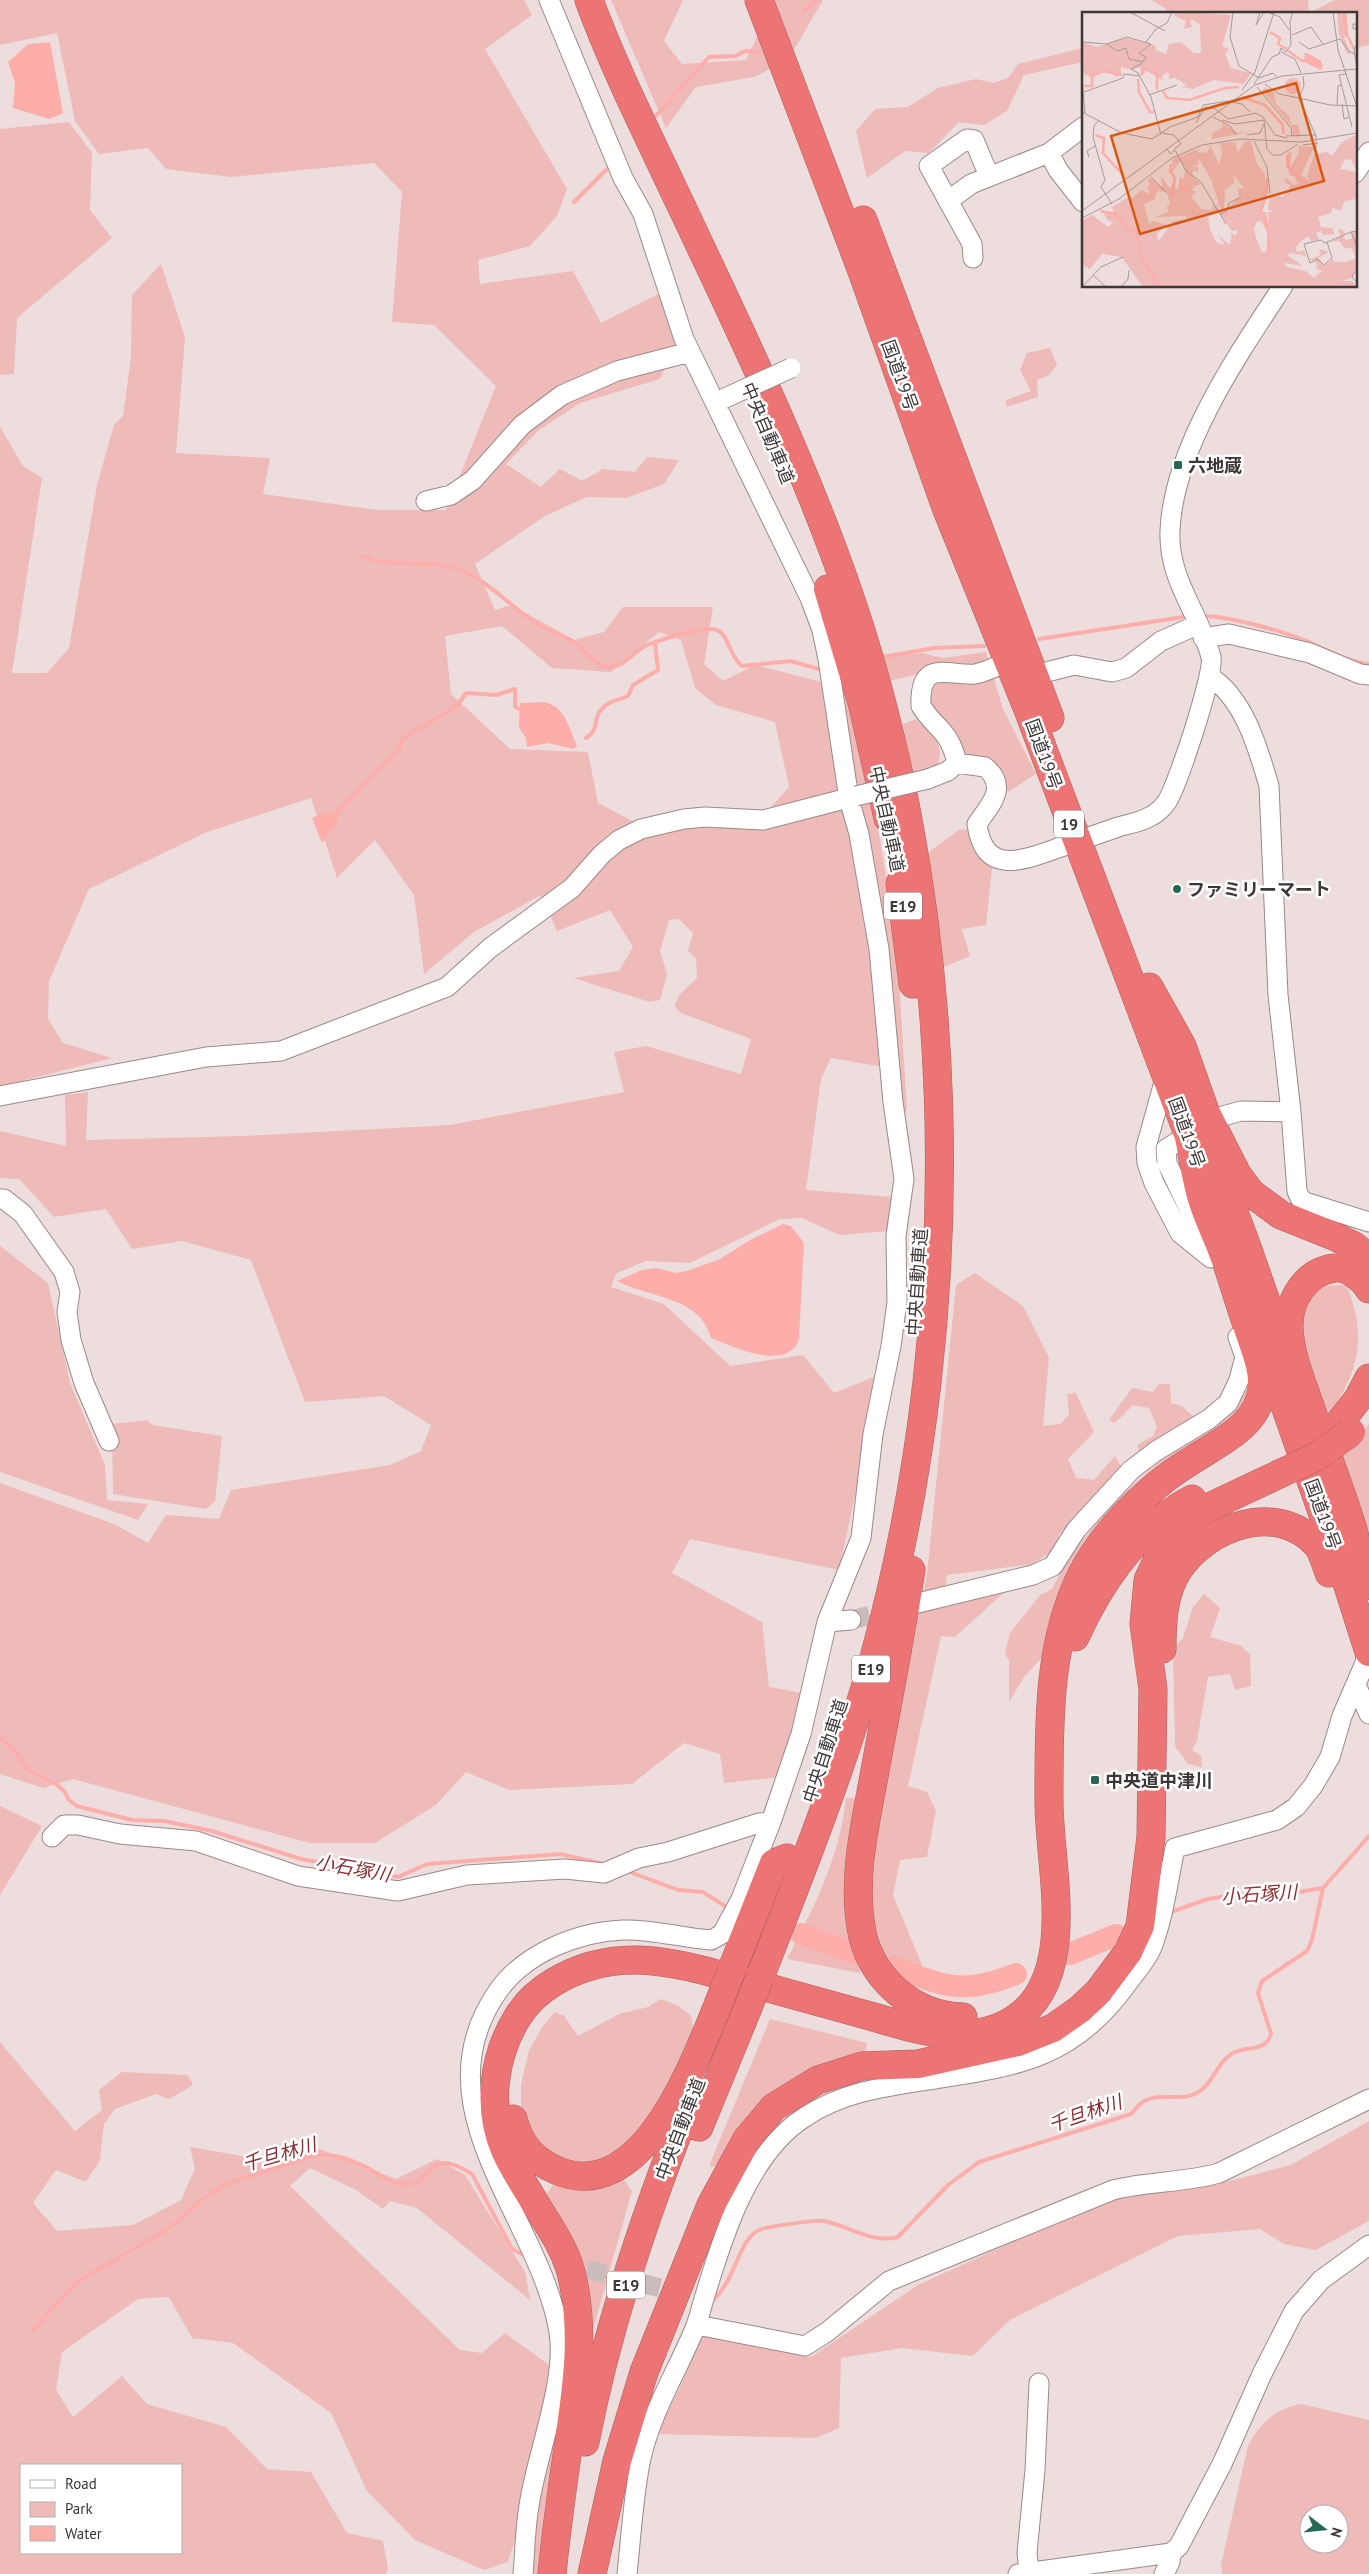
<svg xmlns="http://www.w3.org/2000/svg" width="1369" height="2574" font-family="'PT Sans','Noto Sans JP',sans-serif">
<rect width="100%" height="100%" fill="#eddddc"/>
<path fill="#eebbb9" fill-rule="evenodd" d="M0,0h524l8,15 -47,34 82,140 -10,27 -27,30 -52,14 2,24 93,-13 28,52 61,-31 15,50 -17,37 -80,24 -41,27 -33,34 35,23 19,-18 22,12 21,-12 32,3 12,-15 32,3 -15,24 -38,14 -39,-1 -42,19 -70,48 20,46 17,-5 62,35 30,-8 19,-25h90l-9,57 19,17 32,-16 90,23 32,132 20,126 10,165 -22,-1 -2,-43 -52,-9 -10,21 -15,111 86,7 -4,34 -49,4 -37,-17 -22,1 -90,44 -44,-2 -29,12 -6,14 53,17 66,62 73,-11 31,38 47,-19 -42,196 -149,-31 -18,34 90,49 7,65 33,6 -20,84 -58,6 -4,-29 -36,-11 -52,41 -123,6 -43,-18 -30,33 -61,38h-65l-237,-64 -30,9 -43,-14v-291l114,41 34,19 18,-28 53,4 12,-29 159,-25 31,-14 10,-26 -47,-29 -79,6 -54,-142 -69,-19 -50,8 -26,-40 -52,8 -35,-38 -19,-1v-47l66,15 -1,-51 23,-3 -2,48 158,-4 206,-11 174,-33 -10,-40 32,-6 95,28 10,-35 -70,-26 -7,-7 6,-12 17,-16 -1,-20 -8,-7 5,-18 -14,-14 -10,1 -9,31 7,23 -7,26 -10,2 -77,-24 46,-7 14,-24 -23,-37 -53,21 -16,-36 -67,37 -50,42 -10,-79 -39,-55 -38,38 -26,-80 -104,34 -118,57 -40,92 -1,38 15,24 49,15 -110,28 -2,12v-671l23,39 19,12 -30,195h35l22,-25 28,-163 17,-60 9,-9 8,-59 1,-62 29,-31 24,73 -9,116 94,5 -7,36 114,16h69l50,-124 -62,-61 -42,-3 10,-130 -28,-29 -143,14 -65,-8 -18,-21 -49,6 -24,-33 -18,-88 -57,12zM502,626l50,42 59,4 48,-40 22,8 14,48 21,17 59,17 14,65 -33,37 -72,-1 -32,8 -54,-28 -10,-51 -78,-3 -59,-55 -6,-58z
M611,0h72l-19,41 18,23 64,-4 29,-60h48l-35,60 -34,17 -58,10 -30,41z
M1151,0h157l1,13 26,-13h34v45l-14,3v-34h-190v-6z
M1083,48v14l-59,13 -17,36 -23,14 -25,-3 -30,31 -24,-2 -38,27 -11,-47 19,-22 33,-2 30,-19 38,-9 17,4 15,-5 10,-14z
M69,122l23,31 -2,57 22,28 -95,80 -3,56 -14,1v-246z
M1050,348l7,17 -8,10 -12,5 1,17 -32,10v-7l25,-9 -11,-21 7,-17z
M986,652l17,57 33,65 -28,18 -10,-25 -33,-14 -33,-45 -8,-35 -36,8 -6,-25 40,-3 21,5z
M916,719c17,18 31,24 20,50l-13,5 -12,-2 -8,-48z
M969,829l6,23 17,16 -6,57 -24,4 8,27 -26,11 -15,-115 30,-22z
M0,1246l48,37 22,100 35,82 2,35 41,4 -10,16 -138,-48z
M975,1273l48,33 26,52 -6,68 17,-2 9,-9 -2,-21 9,-1 18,39 -26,27 8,19 18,2 21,-24 8,14 -63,63 -8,18 -19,13 -86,11 -4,29 68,-18 -56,51 -14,-1 -33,150 19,6 9,19 -9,46 -27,3 -7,35 32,77 -40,-15 -14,-44 7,-92 49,-246 29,-290z
M1346,1285c23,52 12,91 -22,136l-25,-88 7,-30 16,-17z
M1159,1384h11l1,19 11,3 14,13 -55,39 -4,-13 16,-9 4,-9 -8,-19 -16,-3 -18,18 -6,-3 23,-32 21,4z
M1244,1390l7,3 -11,22 -87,67 -109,173 -20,22 -15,25v-42l-4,-6 5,-21 30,-38 12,-6 15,-29 49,-61z
M147,1420l5,5 70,11 -7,65 -9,8 -93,-15 -1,-70z
M1369,1424v122l-31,-85z
M1204,1594l16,14 -10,29 31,9 9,8 1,32 -16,4 -5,-16 -22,3 -11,64 -5,9 9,6 1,11 -14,-3 -13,-18 -2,-97 10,-11 10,-31z
M846,1798h11l-7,130 10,45 -73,-14c27,-51 53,-103 59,-161z
M0,1806l42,20 -42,69z
M661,1999l18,7 12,10 3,18 -19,44 -30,42 -31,37 -28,11 -30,-6 -20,-19 -15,-28v-30l8,-35 14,-24 12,-14 9,4 14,20 41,-22 29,-7z
M770,2019l97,24 -2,11 -35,9 -107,105 -14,-2z
M0,2042l75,89 27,-21 -3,-20 23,-18 66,3 5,10 -24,14 -13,-5 -41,15 -11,15 -4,36 -14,22 -30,-12 -23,33 24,28 76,-6 48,-25 14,-31 -5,-22 52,9 22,8 50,-17 82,32 41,-20 28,16 60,97 5,28 -113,-92 -27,-7 -7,8 -27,-19 -46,-22 -20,18 170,164 22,3 23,-20 44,32 -6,47 19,12 -17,150h-12l2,-39 -18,-3 -9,30 -24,8 -69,-30 -48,-49 -36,-78 -98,-70 -41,-5 -23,-41 -31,2 -76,53 -6,38 17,27 49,-41 25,28 79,23 41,42 44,3 36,61 36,8 5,28 -3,5h-385zM21,2465h160v88h-160z
M1369,2121v100l-53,29 -32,-6 -24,-15 -82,7 -168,84 -37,36 -71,-8 -61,10 -2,70 -23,10 -159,-4 25,-51 17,-45 12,-2 100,21 107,-72 211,-96 89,-5 73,-19z
M622,2177l10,14 -38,135 -6,-3 -45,-124 10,-14c25,5 47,9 69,-8z
M1301,2404l68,16v154h-147l-1,-9 27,-119c12,-23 27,-37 53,-42zM1309,2514h30v30h-30z"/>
<path fill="#fdaeab" d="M50,42l13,71 -14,6 -36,-11 2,-25 -7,-21 20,-18z
M543,702c22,3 26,26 34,44l-4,3 -25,-6 -21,4 -1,-9 -7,-10 1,-25z
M342,805l2,2 -8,12 2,3 -16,21 -10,-25 14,-7 5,4z
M783,1224l8,2 13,17 -5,97c-13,32 -65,7 -88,-2 -11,-42 -62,-40 -94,-57l25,-11 14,-2 20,5 11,-2 33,-12 30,-19z"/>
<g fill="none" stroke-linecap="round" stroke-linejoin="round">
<path stroke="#fdaeab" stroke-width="4" d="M803,11l14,-11
M654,118l55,-61 26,-1 10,-5 14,1
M574,202l35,-35
M361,556c43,16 75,-4 117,23 22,14 39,32 60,46 12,8 26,10 38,18 11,8 18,23 32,24 16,1 26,-16 39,-22 13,-5 59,-20 70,-15 12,5 12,26 25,36l48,-5 29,8 5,-1
M1202,616c22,-1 80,15 102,24 20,8 42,22 65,24
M1039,639l151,-23
M883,657l51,-9 50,-2
M586,738c13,-8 7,-17 14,-27 7,-10 19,-11 28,-15l5,-11 25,-15 -3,-27
M343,806l56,-57 3,-10 55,-33 9,-13 30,2 19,-6v18l8,4
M0,1738l15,13 13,19 28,14 8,7 5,9 8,6 55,14 32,1 48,10 89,28 97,18 29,-13 133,-10 49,11
M627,1871l51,19 25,2 25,16
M1168,1913l40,-14 31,-5 36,2 48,-8
M710,2302c25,-17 28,-63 49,-72 6,-3 60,-11 65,-9 25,5 49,23 74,16l50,-52 31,-23 152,-48c4,-4 8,-10 13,-13 16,-9 37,1 53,-8 16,-9 20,-31 36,-40 14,-8 32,0 38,-19l-13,-41 4,-12 45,-30 5,-11 11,-52 46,-52
M33,2330l45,-49 89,-51 36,-31 21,-14 87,-29c22,-4 43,4 62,15 10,6 20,13 32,13 30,1 19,-40 67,-10l40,75 10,5"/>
<path stroke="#fdaeab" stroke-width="22" d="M801,1934l53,19
M1070,1954l46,-19
M893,1967c52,19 68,29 123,7"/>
<path stroke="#cabcbb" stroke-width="19" stroke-dasharray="19 9" stroke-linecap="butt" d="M851,1620l42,-10
M560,2262l127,33"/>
<defs>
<path id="minor" d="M549,0l74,178 20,36 41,125 126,259 12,32 6,29 21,140 10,35 20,115 14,153 11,77 -8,57 1,66 -6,44 -18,88 -12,104 -34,84
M1049,153l9,17 25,32
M1355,173l14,-21
M948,201l23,-17 78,-31 34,-26
M973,258l-1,-14 -43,-78 38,-27 7,1 15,36
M426,501l25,-6 22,-15 49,-55 40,-30 55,-24 73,-19
M1203,638l26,-4 81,19 50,21 9,1
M1035,675l39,-10 38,7 14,-4 35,-27 36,-16
M1209,676c35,22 49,72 60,110l9,209 13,117 6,79 3,7 5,4 64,20
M957,763l28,4c24,20 5,38 -8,57 7,52 45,37 81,24 20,-7 40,-14 60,-21 10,-3 24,-5 33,-11 5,-2 12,-9 15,-13 11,-15 49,-131 45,-146 -12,-45 -43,-77 -41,-126 3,-83 69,-178 113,-245
M928,779l20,-8 9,-8c-8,-34 -20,-32 -36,-57 -2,-48 26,-30 54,-32 12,-2 22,-8 33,-13
M1166,1075l-20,72 1,16 7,20 26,50 31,25
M0,1096l206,-39 75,-6 166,-64 43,-39 82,-60 30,-34 17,-14 22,-11 43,-10 21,-2 58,3 93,-24
M1223,1116l18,-5 50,1
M1177,1142l-11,7 1,14 37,77
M0,1199h4l19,15 41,58 6,20 -3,20 4,28 13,43 25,58
M918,1603l115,-28 20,-9 23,-36 55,-60 25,-19 53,-32 19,-16 11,-23 6,-23 -7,-20
M1356,1685l13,29
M52,1837l12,-12h14l42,9 76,7 102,35 100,15 69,-16 98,-6 39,4 35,-15 29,-6 91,-29 12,-1
M697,2325l108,21 22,-14 62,-51 224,-91c35,-9 71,-7 106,-17l150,-74
M1029,2571l-2,-18 8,-83 4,-87
M523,2574c2,-22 2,-45 6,-68 7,-50 38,-125 30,-174 -19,-115 -143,-224 -61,-341 27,-38 79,-59 125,-61 29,-1 59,8 88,10l11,-6 19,-35 30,-77 30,-88 26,-112 24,-2
M627,2574c4,-37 6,-74 13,-111 9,-47 37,-91 55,-135 4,-9 6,-20 9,-29 18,-61 44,-146 101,-182 39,-26 84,-31 130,-38 84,-13 139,-21 192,-95 8,-11 20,-24 25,-37 12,-31 16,-66 23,-99l102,-28 19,-13 17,-21 17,-29 12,-41 23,-53 2,-15
M1018,2574l153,-21 8,-7 43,-82 40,-90 32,-63 27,-31 48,-35
M1164,2574l6,-12 1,-9"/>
<path id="highway" d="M589,0c25,68 58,133 89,199 55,116 110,231 155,351 129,341 138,753 42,1104 -31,110 -73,216 -115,323
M759,0l103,271 85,239 80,197 169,448
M863,220l187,498
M828,589l35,117 25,112
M900,883l13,101
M1149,987l33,59 23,65 32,63 14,19 30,22 55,22 18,9 15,12
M1201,1124l46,123 47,135
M1269,1360l79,226 21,66
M1340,1422l18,-23 11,-21
M911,1570c-10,65 -23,130 -35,195 -9,52 -24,108 -15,162 8,51 52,89 102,90
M1364,1586c-4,-19 -6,-38 -11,-56 -12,-40 -28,-79 -41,-118 -9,-27 -22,-56 -23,-84 -1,-28 17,-57 46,-60 12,-2 28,11 34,21
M1075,1637c25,-55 63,-110 117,-138
M1162,1649c0,-26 1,-54 15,-77 28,-45 100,-72 140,-27 6,7 9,20 12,28
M732,1969l42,-106 13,-5
M513,2119c7,26 19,41 45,52 85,34 136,-108 160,-166
M699,2127l48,-117
M585,2442c23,-119 63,-237 109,-350
M552,2574c4,-42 10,-84 16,-126 8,-56 17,-111 5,-167 -5,-28 -22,-52 -37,-76 -10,-18 -23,-36 -31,-55 -18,-42 -12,-93 12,-132 9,-15 22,-27 37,-36 65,-39 126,-18 193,0 41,11 82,23 123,34 45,13 98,32 143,4 67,-41 36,-153 36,-218 0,-76 -2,-158 33,-228 16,-30 41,-59 66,-81 13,-12 28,-23 43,-32 27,-18 68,-35 71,-72 2,-20 -8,-42 -14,-61 -8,-23 -15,-47 -23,-70 -7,-20 -17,-39 -23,-59 -6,-20 -9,-42 -13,-62
M592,2574l25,-113 27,-89 67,-167 36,-66 27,-32 44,-27 44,-14 56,-2 100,-22 35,-14 27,-19 19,-18 29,-39 12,-26 11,-89 2,-148 -9,-65 4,-44 18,-38 18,-18 21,-15 87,-41"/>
</defs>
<use href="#minor" stroke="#998a8a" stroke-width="21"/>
<use href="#highway" stroke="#af5f5e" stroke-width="29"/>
<use href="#minor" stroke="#fff" stroke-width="19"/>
<use href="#highway" stroke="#ed7474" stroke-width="28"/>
<defs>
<path id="minor-bridge" d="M723,399l68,-31
M856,796l72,-17"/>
<path id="highway-bridge" d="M1292,1468l24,-11 35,-25
M718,2005l14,-36
M747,2010l13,-33"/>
</defs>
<use href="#minor-bridge" stroke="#998a8a" stroke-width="21" stroke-linecap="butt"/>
<use href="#highway-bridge" stroke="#af5f5e" stroke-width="29" stroke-linecap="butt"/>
<use href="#minor-bridge" stroke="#fff" stroke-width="19"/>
<use href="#highway-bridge" stroke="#ed7474" stroke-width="28"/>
</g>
<g fill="#266755" stroke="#fff" stroke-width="2">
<rect x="1173" y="460" width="10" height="10" rx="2.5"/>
<circle cx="1177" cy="889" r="5"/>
<rect x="1090" y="1775" width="10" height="10" rx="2.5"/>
</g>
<g text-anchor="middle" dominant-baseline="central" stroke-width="5" stroke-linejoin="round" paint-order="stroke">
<g fill="#fff" stroke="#777372" stroke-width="1">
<rect x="1054" y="810.5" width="30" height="27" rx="4"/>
<rect x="884" y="892.5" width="38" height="27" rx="4"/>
<rect x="852" y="1655.5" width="38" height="27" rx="4"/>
<rect x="607" y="2271.5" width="38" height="27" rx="4"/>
</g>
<g font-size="16" font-weight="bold" fill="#3d3736">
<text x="1069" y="824">19</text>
<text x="903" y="906">E19</text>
<text x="871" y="1669">E19</text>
<text x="626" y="2285">E19</text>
</g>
<g font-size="18" fill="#3d3736" stroke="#fff">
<text transform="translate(900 375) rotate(70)">国道19号</text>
<text transform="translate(768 433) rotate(67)">中央自動車道</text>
<text transform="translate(1044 754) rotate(70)">国道19号</text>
<text transform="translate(887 819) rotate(78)">中央自動車道</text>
<text transform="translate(1187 1132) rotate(70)">国道19号</text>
<text transform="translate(917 1282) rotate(-86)">中央自動車道</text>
<text transform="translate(1323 1514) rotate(70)">国道19号</text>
<text transform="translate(825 1751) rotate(-72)">中央自動車道</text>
<text transform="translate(680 2129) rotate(-69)">中央自動車道</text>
</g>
<g font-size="18" font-weight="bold" fill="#3d3736" stroke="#fff" text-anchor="start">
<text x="1188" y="465">六地蔵</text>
<text x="1187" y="889">ファミリーマート</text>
<text x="1105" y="1780">中央道中津川</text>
</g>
<g font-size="19" font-style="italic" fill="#892f32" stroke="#fff">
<text transform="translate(353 1868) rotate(10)">小石塚川</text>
<text transform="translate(1259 1894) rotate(-4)">小石塚川</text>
<text transform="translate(1085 2113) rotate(-19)">千旦林川</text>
<text transform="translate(279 2154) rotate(-16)">千旦林川</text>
</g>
</g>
<g transform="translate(1082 12)">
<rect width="275" height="275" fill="#eddddc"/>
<path d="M101,0l48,3 -9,31 7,3 -4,5 6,14 20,5 -7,11 -30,-4 -21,9 -11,-2 5,-2 -12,-7 -7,1 2,-4 -3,-3 -5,4 1,5 -17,-11 -4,6 -2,-9 -8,3 -11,-3v7l-5,3 -8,-6 -18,6 -8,-5v-30l15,5 29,-9 29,7 1,5 10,4 3,-10 12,-2 13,11h7l-1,-28 -8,-6 -2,2 2,6 -8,2 2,-8 -13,-6zM265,0l1,24 -4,1 7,17h-4l-8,-20 -2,-21zM203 74a8 8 0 1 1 16 0a8 8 0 1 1-16 0ZM184,75l8,6 2,11 13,12 2,9h7l3,12 -8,-1 -1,-9 -30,-37zM140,111l16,10 17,-2 -43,8v-5l11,-7zM274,123l1,35 -6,-10 -6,-1 -5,10 17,3v32l-1,-5 -11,2 -4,9 -9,-2 -1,5 -13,4 3,10 11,1 3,6 -12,1 -2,-4 -5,2 3,7 -8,1 -2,-5 -7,4 -6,7 1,5 7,-2 2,6 -14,-3 -5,2 16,11 -19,-3 2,4 20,4 8,7 8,-7 -5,-2 -1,-8 -7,-1 12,-5 -2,-6 10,3 -11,6 6,8 9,-7 2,3h10l11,-4 -5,-11 -6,2 -6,-8 -9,1 11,-5 -3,-7 2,-1 6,4 -4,2 4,5 6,-2v-6h5v36l-6,10 -9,3h10l5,6h-214l-20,-28 -7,-3 -14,-2 -12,15 -8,-5v-43l10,-6 16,12 5,-5 -6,-2 -4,-9 11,2 -2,-6 18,-11 3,2 8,-8 9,4 -3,-7 3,-3 -3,-3 3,-3 12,10 -1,-12 9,12 4,-8 -6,-10 5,-2 -1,-9 26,-10v4l10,-1 2,-7 9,19 3,-10 -2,-11 15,-1 3,11 6,-11 7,-1 6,23 8,10 2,25 -7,13h6l3,13 -1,-13 8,-2h-8l2,-16 13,3 8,-12 -5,-2 -1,-6 9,8 4,-1 -4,-8h-4l-3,-9 -1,-11 6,-6 -2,18 9,-15 -1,-7 16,1 -13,28 9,6 -3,-5 7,-22 13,-2 5,4 10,-14zM117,147l12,20 8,25 -3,1 4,1 1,5 -8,-7 -1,6 -11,-1 -10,-13 5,-4 -4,-2 3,-4 6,-2 -8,-7 -1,-5 4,-2 2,3v-6l-6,-1 6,-1zM98,149l6,9 -6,17 -4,2 -4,-17zM151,162l11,14 -6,1 1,8 -15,14 1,-21 9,-7zM75,179l10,1 3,13h-3l1,7 -13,5 30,-1 2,3 -14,2 -15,21 -1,-8 9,-9 -12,-4 -5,3 -5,-20 11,-5zM137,200l13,19 5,-1 -1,5 -7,-3 3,2 -2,11 -12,-10 7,10 -9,-3 -5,-10 -3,-15zM179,209l7,12 -2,19h-4l-6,-14 -2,-10 3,-6z" fill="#eebbb9" fill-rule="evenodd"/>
<path d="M223,40l15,8 3,6 -2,4 -17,-8z" fill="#fdaeab"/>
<path fill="none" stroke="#fdaeab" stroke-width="2.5" d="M262,0l2,21 8,16M188,20l10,6 -2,6 9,5M206,39l16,11M59,63l4,-6 12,4v17M56,67l1,13 11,20h4M2,74h8v-10l11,-5 19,4M81,79l4,7 22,2 36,-12 14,-1M160,85l23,8 17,19 2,10M13,123l9,3 -1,15 21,23M205,143l1,12 18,17M89,152l-1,7 5,6 -3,20M99,166l-1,8 10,7M185,166v14l-6,19 7,18 2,24M18,199l15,3 15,17 6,-1 6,29 18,28"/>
<path fill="none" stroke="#a79b9a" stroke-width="1" d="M48,0l35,19M151,0l-3,25 9,29 20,12 14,-5 4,4M178,0l-4,13 8,-13M251,0l5,38 19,57M188,1l10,4 9,13M271,12h3v5h-3zM210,23l19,-8 12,17M0,30l25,2 20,-7 24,7 -12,9 7,4 -5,7 -10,5 7,4 13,24 10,38M64,30l10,-13 11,-6 5,-11M217,30l10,7 31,-10 9,12 8,4M25,32l10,7 9,-3 3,11 13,3M275,32l-3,5 3,21M199,40l14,7 6,14M265,62l-8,1 13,52M0,68l3,33M172,72l18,-27 7,-3 2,-6 5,4 5,-7 -1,-24 3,-9M183,72l14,10 20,4 17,38v17M175,75l34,41 1,8M160,78l13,-18 19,-60M2,80l39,-14 1,-4 16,2M67,83l28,-10M217,85l5,-11 -1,-10M217,86l31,7 27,1M150,90l10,2 8,8M260,92l2,15 5,-2M255,93l1,-19 3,-1M0,100l40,21 30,6 18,-12 28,-10 5,-12 26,-4M131,105l17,9 6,9M17,108l-5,6 -1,11 12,43 -4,7 11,17M140,108l13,4 29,-4 3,29 6,6h8l17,-11M114,111l9,-16 9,1 14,11 28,-6 7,4 12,18 12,3M81,121l11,2 7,9 -7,5M165,123l13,-2 4,-9M204,124l29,-1M172,129l13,26 3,26M221,133l15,-2M85,137l3,5 5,-4 11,21 15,11 25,42M7,145l-2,-6 8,-5M69,165l16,16M0,199l173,-126 27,-9 75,-7M138,202l6,-2 3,-9 12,-6M0,206l37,-19 53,-41 30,-13 38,-6 62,3 55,-9M269,220l6,15M245,230l5,16 -8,7 -6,-6 -8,4 -6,-19 17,-4 4,3 26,-11 6,-1M275,257l-5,8 5,6M11,263l13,12M0,275l19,-20 22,-10M39,275l7,-8 1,-9"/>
<path fill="#d75610" fill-opacity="0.15" stroke="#d75610" stroke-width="2.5" d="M214,71l28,98 -184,53 -29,-98z"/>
<rect width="275" height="275" fill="none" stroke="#3d3736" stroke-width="2.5"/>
</g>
<rect x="20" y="2464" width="162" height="90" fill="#ffffff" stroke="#b1afaf"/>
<rect x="30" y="2480" width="25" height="8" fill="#ffffff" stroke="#b1afaf"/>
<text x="65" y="2489" font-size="15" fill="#3d3736">Road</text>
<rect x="30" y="2502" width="25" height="15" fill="#eebbb9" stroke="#b1afaf"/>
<text x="65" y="2514" font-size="15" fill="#3d3736">Park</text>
<rect x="30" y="2526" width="25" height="15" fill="#fdaeab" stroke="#b1afaf"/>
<text x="65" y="2539" font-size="15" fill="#3d3736">Water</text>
<g transform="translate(1324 2529) rotate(106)"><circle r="24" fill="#ffffff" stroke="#b1afaf"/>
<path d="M0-4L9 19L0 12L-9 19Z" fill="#266755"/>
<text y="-8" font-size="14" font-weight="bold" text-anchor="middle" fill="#3d3736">N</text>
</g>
</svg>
